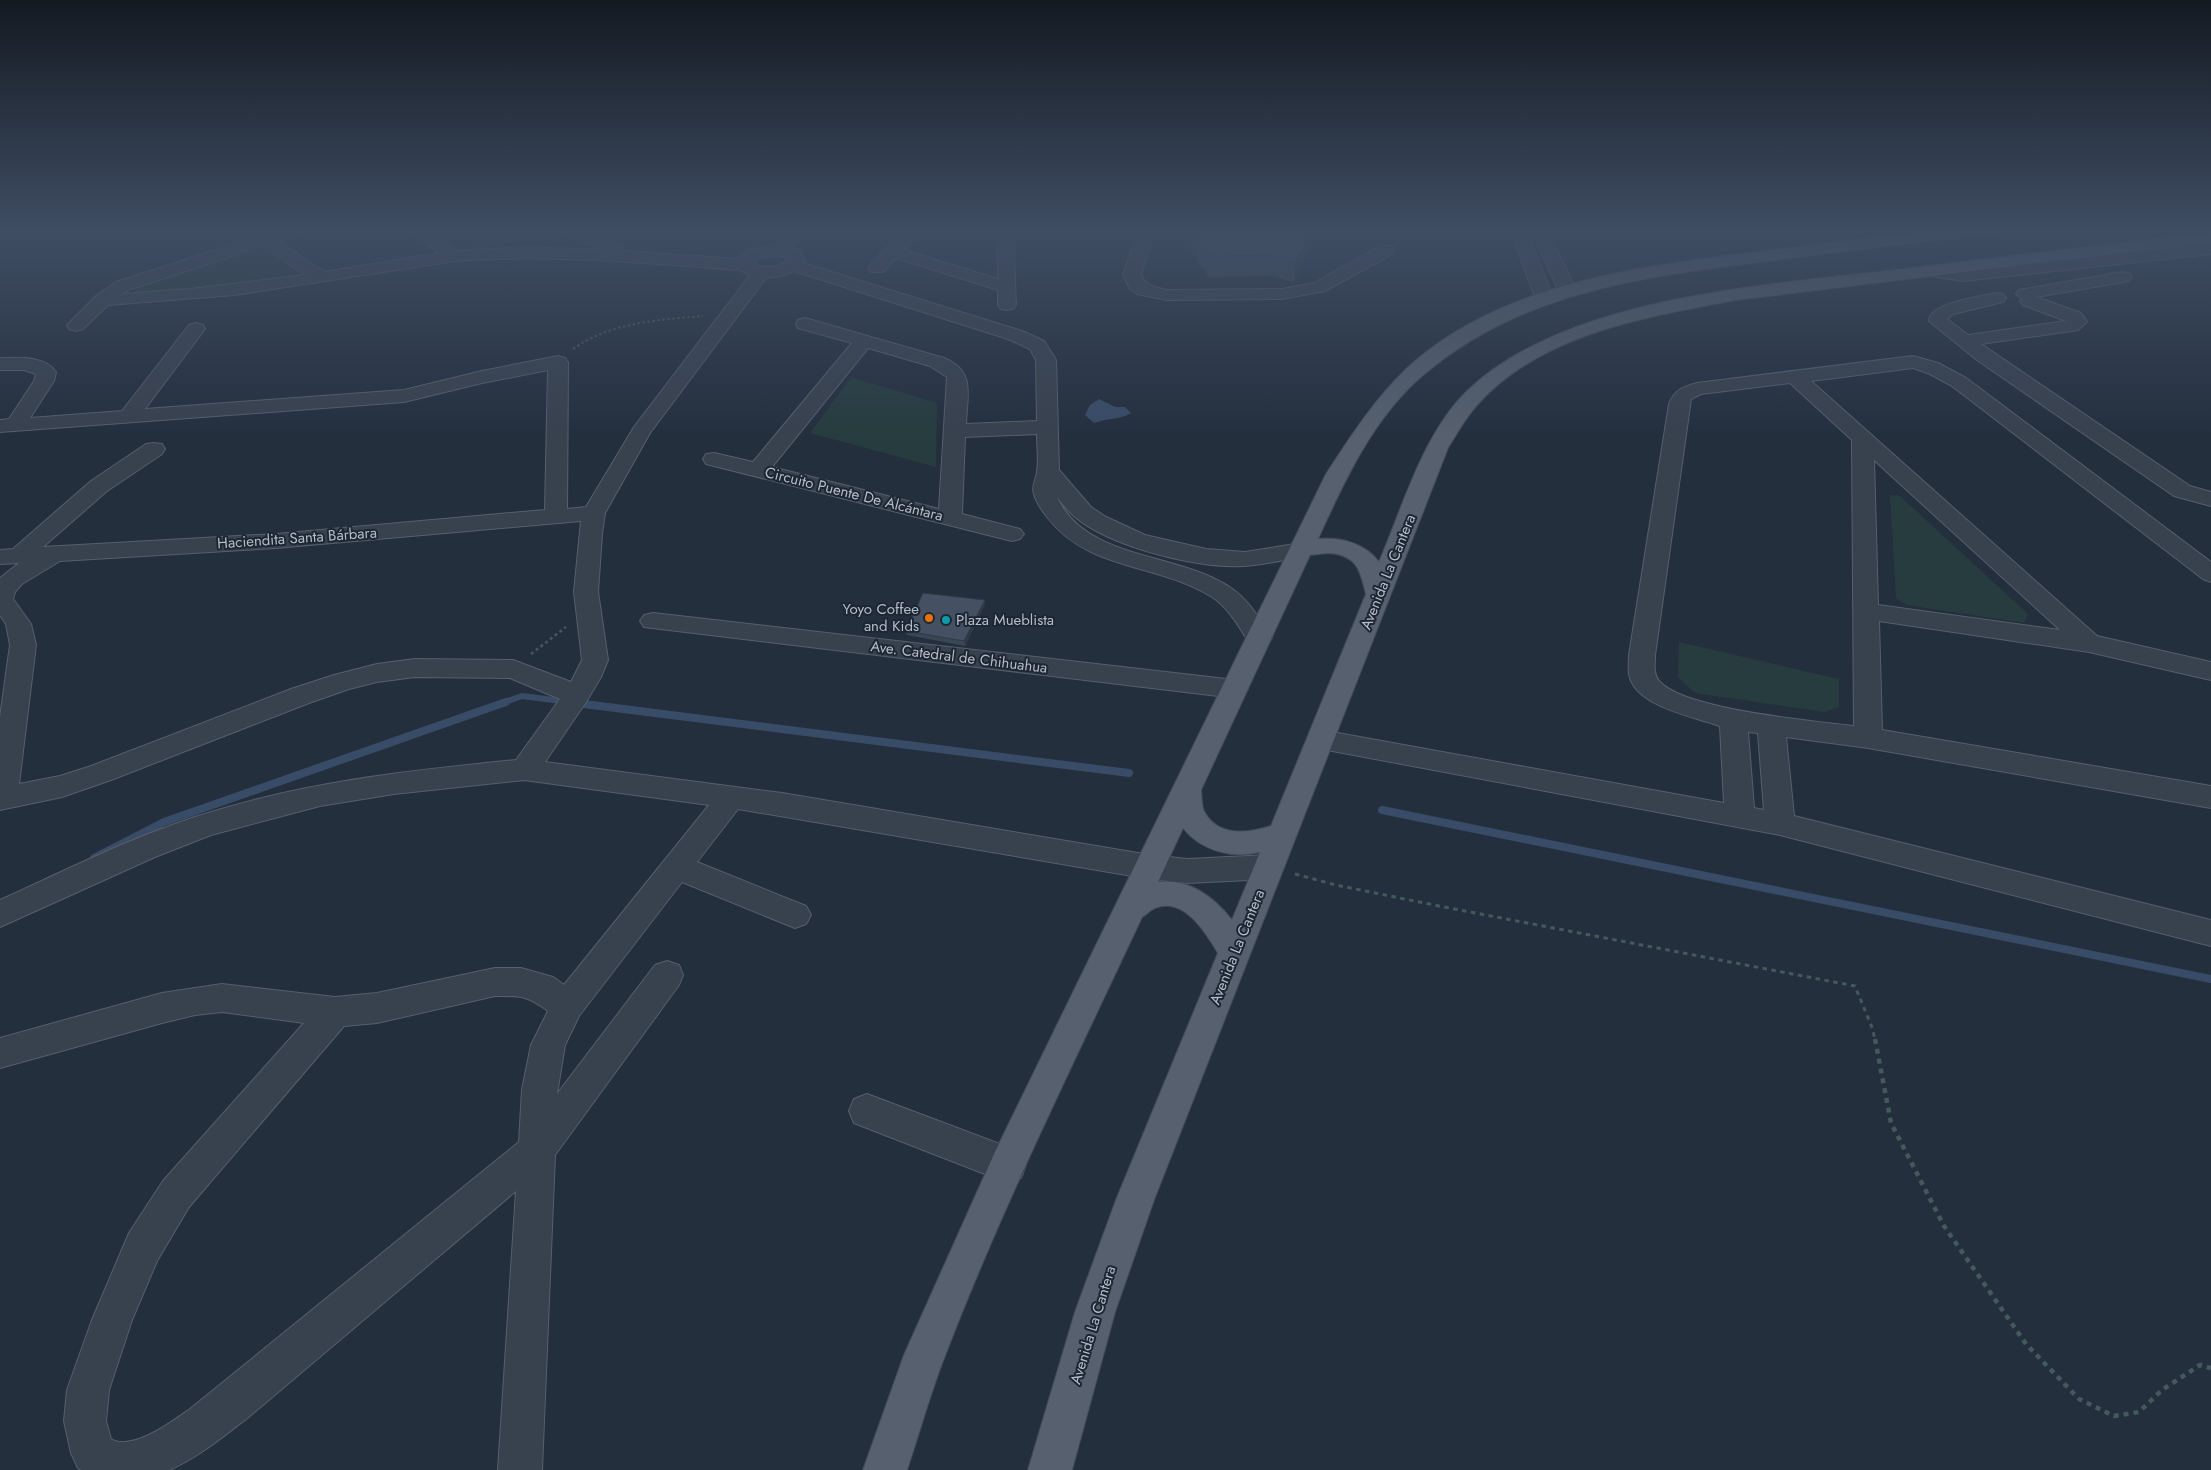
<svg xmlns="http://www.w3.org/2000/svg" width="2211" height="1470" font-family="Jost,sans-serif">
<rect width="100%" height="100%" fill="#242f3e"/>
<path fill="#263c3f" d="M521,229h38l8,5 -6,7 -41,1 -47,7 -7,-2z
M256,248l10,2 30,21 -7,6 -81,12 -74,4 2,-5z
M851,377l86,26 -1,64 -126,-34z
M1890,495l10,1 128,118 -4,9 -118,-18 -10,-7z
M1679,642l160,37v28l-14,5 -130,-19 -17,-16z"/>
<path fill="#394c67" d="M1099,399l16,8h10l6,6c-11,7 -24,5 -37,10l-9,-8 5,-10z"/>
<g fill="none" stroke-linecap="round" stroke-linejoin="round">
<path stroke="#394c67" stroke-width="6" d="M502,703l20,-7 55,7"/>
<path stroke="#394c67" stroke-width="8" d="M568,702l561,71
M1382,810l829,169
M94,858l70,-36 342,-120"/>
<defs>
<path id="minor" d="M280,229h26l-2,4 -26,8 46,31 115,-19 -33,-24h20l32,22 69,-4 75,3 -37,-17 -2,-4h22l38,17 2,5 113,8 10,-9 26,-4 19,-17h18l-19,19 8,2 5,10 -2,3 219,68 22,10 12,19 3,110 32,37 15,10 39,18 61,14 39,3 56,-9 8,2 4,5 -4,5 -8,2c-19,3 -38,8 -57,9 -46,3 -133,-19 -169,-49 -7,-6 -13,-13 -18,-20 29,64 122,55 174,91 18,12 29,32 41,50l-4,6 -9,2 -9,-2c-11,-17 -21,-36 -38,-47 -54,-34 -124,-26 -165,-80 -5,-7 -11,-14 -13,-23 -3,-8 2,-14 3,-22 2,-12 0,-26 0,-38l-72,3 -3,77 58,15 4,5 -4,5 -8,2 -306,-77 -3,-5 3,-5 8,-1 39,9 99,-119 -54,-15 -2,-4 2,-4 7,-2 139,40c32,13 23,37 22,66l71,-3 -1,-61 -6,-11 -22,-10 -214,-68 -13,5 -15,2 -116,155 -45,80 -3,21 -4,58 10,68 -7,17 -15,25 -41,60 237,31 368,62 38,4 81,-4 11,3 4,9 -4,9 -11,3 -81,4 -38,-4 -412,-70 -41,53 109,44 5,9 -5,9 -11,4 -113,-46 -103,134 -14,29 -8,49 98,-129 12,-4 12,4 4,10 -4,10 -124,170 -13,315h-44l18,-279 -271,229c-24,18 -48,38 -76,50h-88l-3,-2 -7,-15 -7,-32 3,-31 25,-70 37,-87 34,-52 141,-158 -82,-11 -27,3 -33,8 -162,45v-30l162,-45 60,-9 113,13 42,-4 118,-25h26l32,9 11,8 145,-180 -185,-25 -130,14 -74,12 -109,29 -56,22 -155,70v-27c64,-29 128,-61 195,-83 107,-35 210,-46 321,-57l44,-61 -50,-21 -95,-1 -38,5 -28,7 -40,14 -198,77 -49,17 -62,13v-93l10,-72 -4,-21 -6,-9v-37l19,-15 -19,1v-14l13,-1 78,-68 55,-37 8,-1 8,1 3,5 -3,5 -55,37 -64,56 233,-13 269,-24 3,-140 -66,13 -78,19 -404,30v-12l9,-1 25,-38 2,-7 -12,-4h-24v-12c18,0 44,-3 56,14l-2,9 -24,37 92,-7 67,-86 7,-2 7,2 2,4 -60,80 259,-19 78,-19 76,-15 7,2 3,4 -1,147 19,-2 48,-80 116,-152 -10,-5c-96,-7 -190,-16 -285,-9l-220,34 -127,10 -25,24 -7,2 -7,-2 -2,-4 29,-29 20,-14zM263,246l42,29 -114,14 -69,5 6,-4zM783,256l3,1v4l-10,6h-17l-5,-5 8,-5zM868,348l62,18 17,11 -8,132 -167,-42zM581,521l-7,71 8,68 -11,22 -58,-22 -98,-1 -38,5 -43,11 -43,14 -200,77 -31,10 -41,8 17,-139 -5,-21 -18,-25 2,-7 7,-8 38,-23 216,-13zM495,996c26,0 31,-1 53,15l-17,34 -9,45 -3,52 -329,267c-17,12 -58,43 -79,30l-5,-18 3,-31 23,-70 25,-59 32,-54 155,-181 33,-3z
M905,229h18l-19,21 94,29 -1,-50h16l3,76 -3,4 -6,1 -6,-1 -3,-4v-15l-102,-32 -13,14h-12l-3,-4 3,-4z
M1139,229h16l-14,46c5,12 14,12 26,15l115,-1 32,-6 66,-37h12l2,4 -2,4 -67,37 -43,8 -115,1 -30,-6 -7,-5 -7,-14z
M1510,229h16l27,68 -3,4 -6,1 -6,-1 -3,-4z
M1531,229h16l29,61 -3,4 -6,1 -6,-1 -3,-4z
M2211,244v10l-248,27 -38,-6 -3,-4 3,-4 6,-1 32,5z
M2123,272l6,1 3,4 -3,4 -93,16 45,16 6,9 -9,8 -97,14 209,142 21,6v14l-37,-10 -197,-136 -48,-39c0,-18 53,-25 68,-28l6,1 3,4 -3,4 -50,12 -6,5 21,16 98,-14 -43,-16 -3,-4 2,-2 -6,-5 3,-4 6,-1z
M1913,356l25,7 28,15 245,184v20l-8,-3 -251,-193 -22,-12 -17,-6 -102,13 286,255 114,26v18l-122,-28 -210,-31 3,109 329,56v22l-343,-60 -82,-11 8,79 417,104v26l-431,-111 -469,-88 -4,-7 4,-7 10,-3 403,73 -4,-77c-26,-9 -86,-20 -91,-52 -1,-6 0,-13 0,-19l40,-251c5,-14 14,-17 28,-21zM1790,383l62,57 2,286c-40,-5 -170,-16 -195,-45 -6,-7 -4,-17 -4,-26l36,-256 10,-5zM1874,460l186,170 -182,-25zM1748,732l10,1 6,77 -10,-2z
M653,613l582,67 9,3 4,6 -4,6 -9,3 -591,-71 -4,-6 4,-6z
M867,1094l154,58 5,13 -5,13 -13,5 -154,-60 -5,-12 5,-12z"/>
<path id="major" d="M1945,229h56l-2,4 -6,1c-75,8 -150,17 -225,27 -125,16 -247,30 -346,115 -49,42 -78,106 -104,163 23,-2 47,4 61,23 24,-56 44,-128 88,-171 100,-96 304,-106 436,-122 103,-12 205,-25 308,-37v10l-475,58c-89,17 -194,33 -258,104 -12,13 -21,29 -30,44l-294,752 -39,112 -43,158h-44l47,-158 41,-112 102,-247c-12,-20 -34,-57 -63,-45 -5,2 -9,7 -13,9 -70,150 -144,298 -202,452 -12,33 -22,68 -33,101h-44l41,-115 91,-203 331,-678c24,-37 48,-74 80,-105 93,-86 231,-102 350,-117 63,-8 126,-16 189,-23zM1329,553c28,2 31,17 37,41l-95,232c-22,7 -52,11 -66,-13 -4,-6 -3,-16 -4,-23l109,-235zM1183,828c18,23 50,31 77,24l-28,68c-18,-23 -43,-42 -74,-38z"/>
</defs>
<use href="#minor" stroke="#565f6c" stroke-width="2"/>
<use href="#major" stroke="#414a57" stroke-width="2"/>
<path stroke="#44595c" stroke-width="2" stroke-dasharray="2.5 2.5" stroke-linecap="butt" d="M573,349c38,-27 85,-29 130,-33"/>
<path stroke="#44595c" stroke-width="2.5" stroke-dasharray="3 3" stroke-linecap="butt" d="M531,654l35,-27"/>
<path stroke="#44595c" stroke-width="3" stroke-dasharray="4.5 4.5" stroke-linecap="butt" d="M1295,874l41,11 103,21 416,80 18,44 2,11"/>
<path stroke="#44595c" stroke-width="4.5" stroke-dasharray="5 5" stroke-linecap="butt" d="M1875,1039l16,84 53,103 82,118 53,55 35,17 25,-4 23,-22 38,-25 11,3"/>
<use href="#minor" fill="#38414e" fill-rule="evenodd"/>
<use href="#major" fill="#56606e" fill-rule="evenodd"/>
</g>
<path fill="#3b4654" d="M1428,229h19l-5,3z
M1192,230l117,21 -15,31 -25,-6 -60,1 -18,-26z
M985,600v4l-20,42 -58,-11 -1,-4z"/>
<path fill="#303945" d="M1311,230l-2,21 -15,31 2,-21z
M985,600v4l-20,42 -1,-5z"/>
<path fill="#455162" stroke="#303945" d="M1197,229h114v1l-15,31 -24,-6 -62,1 -18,-26z
M923,593l62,7 -21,41 -58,-10z"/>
<linearGradient id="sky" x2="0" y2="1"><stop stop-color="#141a22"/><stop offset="0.53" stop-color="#3f4d63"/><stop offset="1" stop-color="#3f4d63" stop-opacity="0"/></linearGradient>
<rect width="2211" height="435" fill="url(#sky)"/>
<circle fill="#e8710a" stroke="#1d2633" stroke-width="2" cx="929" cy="618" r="5"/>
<circle fill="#0f9aa8" stroke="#1d2633" stroke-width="2" cx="946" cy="620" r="5"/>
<g text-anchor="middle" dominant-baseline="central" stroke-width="4" stroke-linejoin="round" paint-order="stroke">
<g font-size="15" fill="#b4bcc9" stroke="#1d2633">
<text transform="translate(854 494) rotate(14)">Circuito Puente De Alcántara</text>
<text transform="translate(297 538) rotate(-4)">Haciendita Santa Bárbara</text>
<text transform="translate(1388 572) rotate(-68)">Avenida La Cantera</text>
<text transform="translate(959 657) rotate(7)">Ave. Catedral de Chihuahua</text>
<text transform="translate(1237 947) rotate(-68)">Avenida La Cantera</text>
<text transform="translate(1093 1325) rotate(-73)">Avenida La Cantera</text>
</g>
<g font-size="15" fill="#b4bcc9" stroke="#1d2633" text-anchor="end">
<text x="919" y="609">Yoyo Coffee<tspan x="919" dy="17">and Kids</tspan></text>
<text x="956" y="620" text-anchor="start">Plaza Mueblista</text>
</g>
</g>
</svg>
